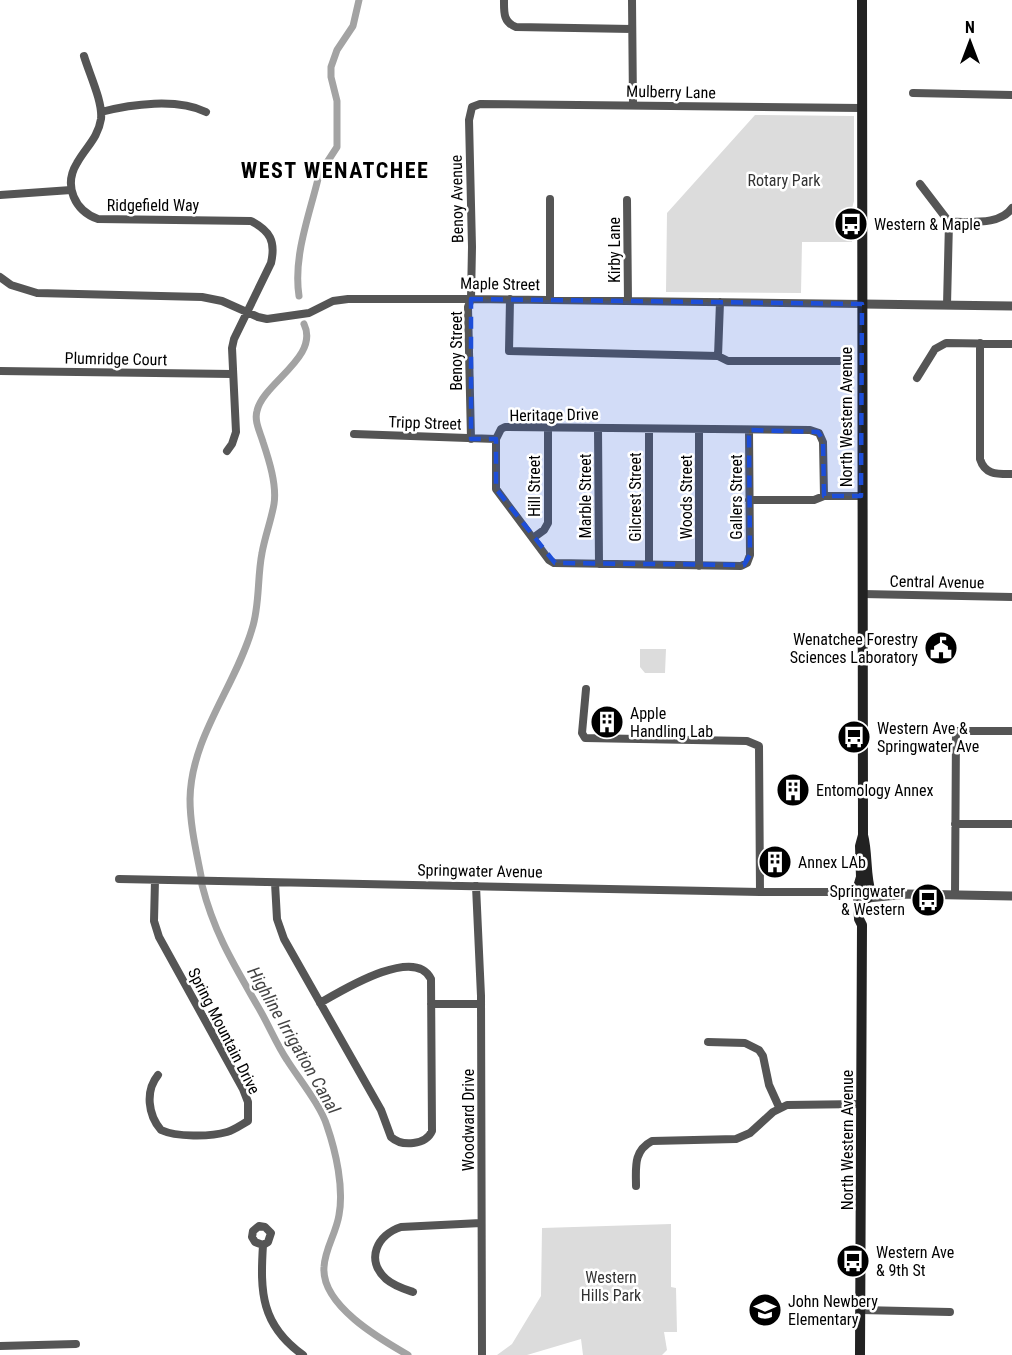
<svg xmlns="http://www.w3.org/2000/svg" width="1012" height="1355" font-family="'Roboto Condensed',sans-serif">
<rect width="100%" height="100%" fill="#fff"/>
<path fill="#dcdcdc" d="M755,115l99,1v85l-3,11 1,30h-50l-1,51 -135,-1 1,-79z
M640,649h26l-1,24h-20l-5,-6z
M671,1224v63l5,1 1,44h-13l3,18 -5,5h-79l-2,-16 -54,16h-30l15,-11 29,-48 1,-68z"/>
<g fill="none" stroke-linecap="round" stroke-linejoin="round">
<path stroke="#a3a3a3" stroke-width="7" d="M299,296c-6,-39 10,-80 19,-117l2,-6 17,-26v-46l-6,-24v-10l6,-17 16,-24 6,-26
M201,876c-5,-26 -11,-51 -11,-77 1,-62 45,-112 62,-170 8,-24 5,-51 10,-76 3,-17 9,-32 12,-49 3,-19 -5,-44 -11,-62 -3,-10 -9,-21 -6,-31 6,-28 63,-54 47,-87
M202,885c13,51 34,83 59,127 9,16 16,33 26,48 12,19 34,46 40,66 9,26 17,62 12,89 -3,19 -14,33 -15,52 -3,38 56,72 84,88"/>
<path stroke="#555" stroke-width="8" d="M504,0c0,12 -1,22 12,27l116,2
M632,0l1,105
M84,56c5,17 19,46 17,63 -3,19 -15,28 -24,44 -14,23 -2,48 21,56l153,2c19,10 25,20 20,42l-37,76 -2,9 4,84 -4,12 -5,7
M913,93l99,2
M101,112c31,-8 76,-14 105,0
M920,184l29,38
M0,195l71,-5
M627,200l1,101
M949,222c20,-1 51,4 63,-14
M0,277l11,8 26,8 165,4 20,4 36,16 9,2 42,-6 24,-12 15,-2h123l391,5
M510,299l-1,52 209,5
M550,300v-101
M720,302l-2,54 10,5h121
M947,305l2,-83
M980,343v116c5,16 17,15 32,15
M0,371l232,3
M917,378l18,-29 11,-6 66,1
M598,428l1,136
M649,429v135
M699,429v137
M749,430l1,125 -3,8 -6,3 -187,-3 -5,-3 -53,-71v-50l5,-10 4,-2 305,3 9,3 4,9 1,54
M354,434l142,5
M471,439l-3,-132 3,-8 1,-52 -3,-127 3,-13 8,-3 381,4
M749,500h65l10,-4h37
M533,538l11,-8 4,-7v-95
M862,594l150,3
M586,689l-4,44 3,5 162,3 12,5 1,146
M955,824h57
M119,879l641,13h81l16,-3
M155,880l-1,41 5,16 84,152 5,13v19c-7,4 -14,9 -21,11 -17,5 -51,5 -66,-2 -13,-15 -16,-39 -3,-55
M275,883l2,36 7,20 97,171 10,27c11,10 35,8 41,-6l-1,-152c-16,-34 -90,12 -111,24
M476,886l5,110 1,359
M955,895l1,-164h56
M431,1004h50
M708,1042l37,1 14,7 4,6 6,29 10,22
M636,1186c0,-18 -3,-35 16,-45l84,-2 14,-6 23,-21 14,-7 74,-1
M263,1245l-8,-3 -3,-5 1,-6 6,-5 6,1 6,6 -3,9 -5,3c-3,47 -2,80 40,110
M413,1292c-9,-3 -19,-6 -27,-13 -21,-19 -9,-44 15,-52l80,-4
M860,1310l90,2
M0,1346l76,-2"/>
<path stroke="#555" stroke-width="9" d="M862,304l150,2
M868,898l39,-4 105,2"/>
<path stroke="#222" stroke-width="10" d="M862,0l1,835c5,19 2,40 8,58l-3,5 -5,1 -5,-1 -2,-4 5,-17 -1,-31 3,-11
M858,898l1,21 3,6 -2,430"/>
</g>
<path fill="#1d4ed8" fill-opacity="0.2" stroke="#1d4ed8" stroke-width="4.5" stroke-dasharray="12 8" stroke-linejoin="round" d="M471,299l391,5 -1,192h-37l-1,-56 -5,-8 -69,-2 1,125 -6,10 -189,-2 -59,-74v-50h-25z"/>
<defs>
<symbol id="bus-disc" viewBox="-11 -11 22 22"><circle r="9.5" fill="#000" stroke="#fff"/><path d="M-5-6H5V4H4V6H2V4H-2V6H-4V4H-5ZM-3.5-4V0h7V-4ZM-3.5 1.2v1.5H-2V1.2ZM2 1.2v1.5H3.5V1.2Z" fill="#fff"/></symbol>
<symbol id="civic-disc" viewBox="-11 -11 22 22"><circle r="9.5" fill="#000" stroke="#fff"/><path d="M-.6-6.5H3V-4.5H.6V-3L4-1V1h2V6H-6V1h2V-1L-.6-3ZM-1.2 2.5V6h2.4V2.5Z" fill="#fff"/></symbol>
<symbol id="building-disc" viewBox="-11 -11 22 22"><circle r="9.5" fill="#000" stroke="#fff"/><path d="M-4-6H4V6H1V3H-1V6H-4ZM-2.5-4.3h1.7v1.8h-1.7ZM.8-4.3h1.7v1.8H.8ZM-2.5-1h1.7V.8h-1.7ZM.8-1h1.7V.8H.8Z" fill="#fff"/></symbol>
<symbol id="school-disc" viewBox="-11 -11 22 22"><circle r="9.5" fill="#000" stroke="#fff"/><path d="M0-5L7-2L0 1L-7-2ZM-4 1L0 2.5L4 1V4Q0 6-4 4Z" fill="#fff"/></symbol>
</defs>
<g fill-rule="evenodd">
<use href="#bus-disc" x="832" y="205" width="38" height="38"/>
<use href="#civic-disc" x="922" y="629" width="38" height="38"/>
<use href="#building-disc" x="588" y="703" width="38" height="38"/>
<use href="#bus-disc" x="835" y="718" width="38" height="38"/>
<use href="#building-disc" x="774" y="771" width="38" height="38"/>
<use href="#building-disc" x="756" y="843" width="38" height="38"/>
<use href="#bus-disc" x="909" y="881" width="38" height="38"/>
<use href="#bus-disc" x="834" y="1242" width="38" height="38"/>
<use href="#school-disc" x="746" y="1291" width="38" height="38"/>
</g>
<g text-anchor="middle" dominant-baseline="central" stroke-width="5" stroke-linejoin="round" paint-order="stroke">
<g font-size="16" fill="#000" stroke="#fff">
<text transform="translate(671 92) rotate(1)">Mulberry Lane</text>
<text transform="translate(457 199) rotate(-91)">Benoy Avenue</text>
<text x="153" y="205">Ridgefield Way</text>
<text transform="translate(614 250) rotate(-90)">Kirby Lane</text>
<text transform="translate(500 284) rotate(1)">Maple Street</text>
<text transform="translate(456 351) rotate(-90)">Benoy Street</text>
<text transform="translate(116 359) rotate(1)">Plumridge Court</text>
<text transform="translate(554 415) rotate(-1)">Heritage Drive</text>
<text transform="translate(846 417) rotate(-90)">North Western Avenue</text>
<text transform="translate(425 423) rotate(2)">Tripp Street</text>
<text transform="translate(534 486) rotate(-90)">Hill Street</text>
<text transform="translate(585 496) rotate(-90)">Marble Street</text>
<text transform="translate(635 497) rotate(-90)">Gilcrest Street</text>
<text transform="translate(686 497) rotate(-90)">Woods Street</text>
<text transform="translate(736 497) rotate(-90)">Gallers Street</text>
<text transform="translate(937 582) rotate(1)">Central Avenue</text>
<text transform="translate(480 871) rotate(1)">Springwater Avenue</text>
<text transform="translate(224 1031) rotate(63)">Spring Mountain Drive</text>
<text transform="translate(468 1120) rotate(-90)">Woodward Drive</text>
<text transform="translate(847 1140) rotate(-90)">North Western Avenue</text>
</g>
<g font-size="16" fill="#333" stroke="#fff">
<text x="784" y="180">Rotary Park</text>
<text x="611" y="1277">Western<tspan x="611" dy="18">Hills Park</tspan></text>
</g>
<g font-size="16" fill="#000" stroke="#fff" text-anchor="start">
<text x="874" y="224">Western &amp; Maple</text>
<text x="918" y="639" text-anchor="end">Wenatchee Forestry<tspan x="918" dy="18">Sciences Laboratory</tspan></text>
<text x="630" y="713">Apple<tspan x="630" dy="18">Handling Lab</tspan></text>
<text x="877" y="728">Western Ave &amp;<tspan x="877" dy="18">Springwater Ave</tspan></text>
<text x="816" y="790">Entomology Annex</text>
<text x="798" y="862">Annex LAb</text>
<text x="905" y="891" text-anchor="end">Springwater<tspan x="905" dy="18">&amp; Western</tspan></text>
<text x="876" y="1252">Western Ave<tspan x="876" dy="18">&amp; 9th St</tspan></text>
<text x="788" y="1301">John Newbery<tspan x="788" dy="18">Elementary</tspan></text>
</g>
<g font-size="18" font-style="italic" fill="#444" stroke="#fff">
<text transform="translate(294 1040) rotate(60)">Highline Irrigation Canal</text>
</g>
<g font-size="22" font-weight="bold" letter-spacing="1.5" fill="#000" stroke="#fff">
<text x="335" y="170">WEST WENATCHEE</text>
</g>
</g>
<g transform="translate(970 42)" stroke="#ffffff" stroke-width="4.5" paint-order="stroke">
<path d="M0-4.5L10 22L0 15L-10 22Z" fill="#000000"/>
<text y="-9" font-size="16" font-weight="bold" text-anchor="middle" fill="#000000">N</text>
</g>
</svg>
